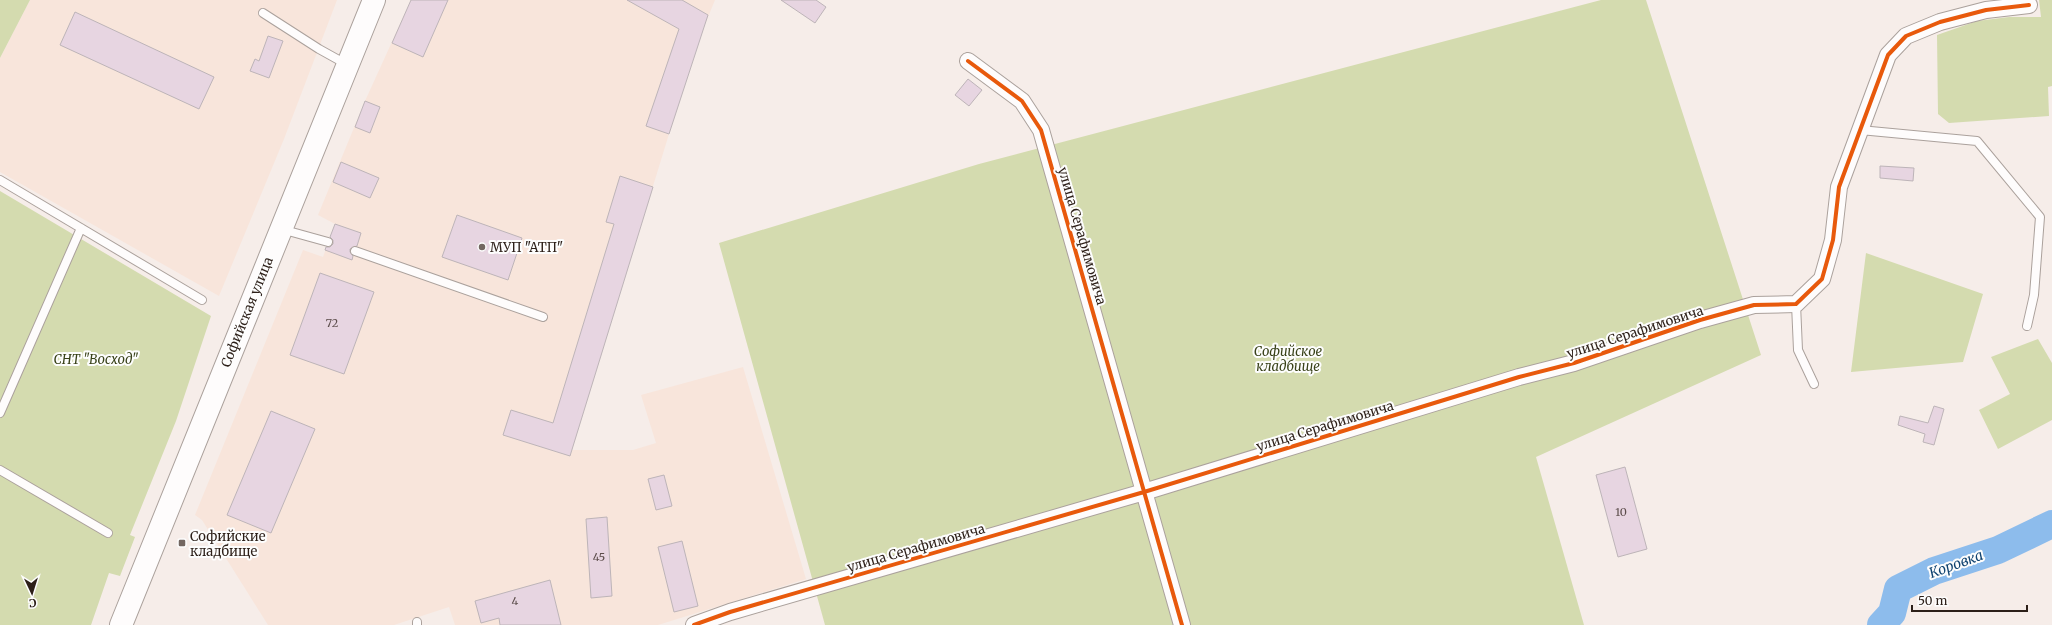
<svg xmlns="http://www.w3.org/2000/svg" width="2052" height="625" font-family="Merriweather,serif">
<rect width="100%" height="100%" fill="#f6ede9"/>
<path fill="#f8e5db" d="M30,0h307l-53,139 -65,157 -219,-124v-114z
M411,0h304l-16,39 -30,95 -97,316h61l23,-7 -15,-48 102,-28 63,212 -148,46h-203l-6,-18 -55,18h-126l-66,-105 -7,-5 108,-265 20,7 12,-33 -17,-9 47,-114z"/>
<path fill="#d4dbaf" d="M0,0h30l-30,58z
M1601,0h45l115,355 -225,102 48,168h-759l-106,-382 260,-79z
M2039,0h13v86l-4,1 1,29 -100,7 -11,-9 -1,-79 40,-14 32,-4h32z
M0,191l211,125 -35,105 -46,114 5,2 -15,39 -11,-3 -18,52h-91z
M1866,253l117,41 -20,68 -112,10z
M2038,339l14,24v57l-54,29 -19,-39 31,-16 -19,-37z"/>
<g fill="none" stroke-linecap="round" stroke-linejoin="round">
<path stroke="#8dbcec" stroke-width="28" d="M1881,625l11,-12 6,-24 36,-18 64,-21 54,-26"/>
</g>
<path fill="#e7d5e1" stroke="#bdb4b8" d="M411,0h37l-25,57 -31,-14z
M627,0h55l26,15 -39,119 -23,-8 33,-97z
M781,0h35l10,7 -11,16z
M75,12l139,65 -15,32 -139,-64z
M268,36l15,5 -14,37 -19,-7 5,-12 4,2z
M968,79l14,11 -13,16 -14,-11z
M365,101l15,6 -10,26 -15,-6z
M341,162l38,16 -9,20 -37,-16z
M1880,166l34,2 -1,13 -33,-3z
M620,176l33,11 -83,269 -67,-21 8,-25 42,13 61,-199 -8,-2z
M457,215l65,23 -14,42 -66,-23z
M335,224l26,9 -4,13 -7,3v3l3,4 -1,4 -27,-10 1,-3h4l3,-3v-4l-3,-3z
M320,273l54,19 -30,82 -54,-19z
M1934,406l10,3 -10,36 -11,-3 2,-8 -27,-9 2,-9 28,7z
M271,411l44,18 -44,104 -44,-18z
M1625,467l22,82 -29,8 -22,-82z
M664,475l8,31 -16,4 -8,-31z
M607,517l5,79 -21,2 -5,-79z
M682,541l16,65 -24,6 -16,-65z
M550,580l11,45h-61l-1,-7 -18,5 -6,-22z"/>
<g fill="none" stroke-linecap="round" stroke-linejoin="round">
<defs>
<path id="lane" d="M263,13l56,36 27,15
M1860,130l117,11 63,76 -6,78 -7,31
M0,180l202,120
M281,229l47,13
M355,251l188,66
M1796,304l2,46 16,34
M0,413l81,-185
M0,470l108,63
M417,625v-3"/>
<path id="street" d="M968,61l54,40 19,29 141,495
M694,625l36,-13 414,-120 375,-115 55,-14 126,-43 54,-15 42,-1 26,-25 11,-39 6,-53 49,-132 18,-19 34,-14 46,-12 43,-5"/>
<path id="secondary" d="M121,625l253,-625"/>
</defs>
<use href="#lane" stroke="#aba19c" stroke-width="10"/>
<use href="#street" stroke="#aba19c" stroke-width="18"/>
<use href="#secondary" stroke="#aba19c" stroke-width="24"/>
<use href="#lane" stroke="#fefcfc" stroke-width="8"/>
<use href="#street" stroke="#fefcfc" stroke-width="16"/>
<use href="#secondary" stroke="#fefcfc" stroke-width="22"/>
<defs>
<path id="cycleway" d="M968,61l54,40 19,29 141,495
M694,625l36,-13 414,-120 375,-115 55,-14 126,-43 54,-15 42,-1 26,-25 11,-39 6,-53 49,-132 18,-19 34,-14 46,-12 43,-5"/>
</defs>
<use href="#cycleway" stroke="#fdfdfd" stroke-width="6"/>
<use href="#cycleway" stroke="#e8590c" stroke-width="4"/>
</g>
<g fill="#736761" stroke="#fdfdfd" stroke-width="1.5">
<circle cx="482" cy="247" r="4"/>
<rect x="178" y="539" width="8" height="8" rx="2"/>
</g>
<g text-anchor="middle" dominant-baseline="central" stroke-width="4" stroke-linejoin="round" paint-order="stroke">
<g font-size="11" fill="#5b4c4a">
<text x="332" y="323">72</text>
<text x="1621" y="512">10</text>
<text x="599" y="557">45</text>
<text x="515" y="601">4</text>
</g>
<g font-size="13" fill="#2c1f18" stroke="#fdfdfd">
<text transform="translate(1082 236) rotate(74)">улица Серафимовича</text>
<text transform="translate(247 312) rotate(-68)">Софийская улица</text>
<text transform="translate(1635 332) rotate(-18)">улица Серафимовича</text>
<text transform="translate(1325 426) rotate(-17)">улица Серафимовича</text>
<text transform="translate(916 548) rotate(-16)">улица Серафимовича</text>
</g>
<g font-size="13" fill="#2c1f18" stroke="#fdfdfd" text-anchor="start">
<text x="490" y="247">МУП "АТП"</text>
<text x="190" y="536">Софийские<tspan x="190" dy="15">кладбище</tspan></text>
</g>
<g font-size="13" font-style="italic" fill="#384118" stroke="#fdfdfd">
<text x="1288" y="351">Софийское<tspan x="1288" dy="15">кладбище</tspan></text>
<text x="96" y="359">СНТ "Восход"</text>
</g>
<g font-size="14" font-style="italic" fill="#104370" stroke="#fdfdfd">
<text transform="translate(1956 564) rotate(-20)">Коровка</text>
</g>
</g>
<g transform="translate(32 593) rotate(176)" stroke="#fdfdfd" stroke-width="3" paint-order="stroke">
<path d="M0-3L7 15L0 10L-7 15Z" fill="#2c1f18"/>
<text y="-6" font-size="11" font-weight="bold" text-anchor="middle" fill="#2c1f18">С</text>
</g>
<path d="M1912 605v6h115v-6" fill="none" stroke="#2c1f18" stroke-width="2"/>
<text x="1918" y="605" font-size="12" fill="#2c1f18" stroke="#fdfdfd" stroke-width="3" paint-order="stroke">50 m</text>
</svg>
